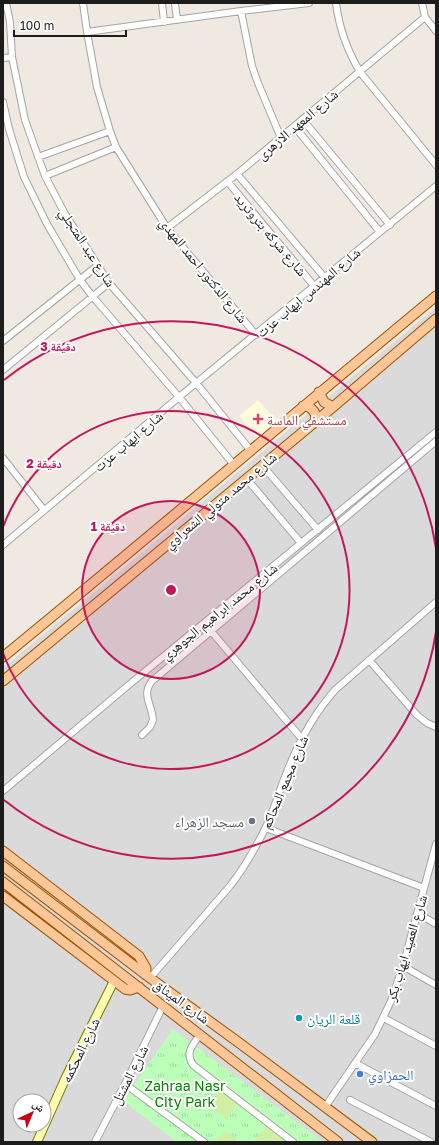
<svg xmlns="http://www.w3.org/2000/svg" width="439" height="1145" font-family="'Golos Text','Noto Naskh Arabic',sans-serif">
<defs>
<pattern id="park-tufts" width="24" height="20" patternUnits="userSpaceOnUse"><rect width="24" height="20" fill="#bbffb9"/><path d="M3 7l-1-3M5 7V3M7 7l1-3M15 17l-1-3M17 17v-4M19 17l1-3" fill="none" stroke="#a0da9f"/></pattern>
</defs>
<rect width="100%" height="100%" fill="#efe9e1"/>
<path fill="#dbdada" fill-rule="evenodd" d="M436,307v835h-433v-474zM20,1101h24v24h-24z"/>
<path fill="#fffbdb" d="M258,400l19,21 -20,17 -18,-22z"/>
<path fill="url(#park-tufts)" d="M173,1029l150,113h-146l-54,-41z"/>
<path fill="#d0efa2" d="M220,1091l17,13 -10,15 -19,-14z
M267,1126l16,13 -2,3h-27z
M225,1131l15,11h-25z"/>
<g fill="none" stroke-linecap="round" stroke-linejoin="round">
<defs>
<path id="street" d="M6,3l4,19 2,35 13,63 20,56 20,38 44,69 88,101 54,67
M83,3l4,29 10,55 13,44 6,16 51,81 89,107
M162,3l2,19
M175,3l2,17
M336,3c3,25 11,47 24,69l76,93
M422,3l3,14 11,14
M241,11l11,55 6,17 23,55
M87,32l154,-21 68,-8
M3,58l9,-1
M3,102l6,27 15,48 23,47 33,56 13,17 86,100 55,68
M303,120l87,105
M295,127l85,105
M38,157l72,-26
M237,174l88,104
M45,176l71,-29
M228,182l87,105
M167,228l70,-54 188,-157
M3,341l94,-75
M3,370l106,-87
M3,458l41,52
M262,465l56,65
M246,478l55,65
M3,545l176,-148 257,-211
M211,631l91,108
M369,660l48,55 10,8 9,4
M142,735l8,-8 3,-7c-1,-16 -12,-25 -1,-39l284,-240
M3,791l122,-103 311,-256
M266,828l158,60
M417,913l19,11
M403,966l33,19
M150,978l80,-92c14,-18 25,-37 35,-57 8,-16 13,-35 20,-52 12,-32 27,-61 50,-87l101,-88
M384,1018l52,28
M200,1035c-8,11 -15,17 -7,30l100,77
M355,1063l81,43
M125,1084l79,58
M350,1100l81,42
M325,1107l50,-73 16,-33 12,-35 33,-122
M95,1142l30,-58 38,-78"/>
<path id="secondary" d="M37,1142l29,-65 48,-96"/>
<path id="primary" d="M319,392l5,10 9,5
M303,406c8,0 13,5 13,14
M3,657c145,-119 288,-241 433,-361
M3,681l330,-274 103,-88
M3,851l136,105 7,12v7
M3,866l143,109 92,67 134,100
M3,882l335,260
M3,896l122,93 5,1 9,-3"/>
</defs>
<use href="#street" stroke="#a4a4a4" stroke-width="8"/>
<use href="#secondary" stroke="#777800" stroke-width="10"/>
<use href="#primary" stroke="#965400" stroke-width="11"/>
<use href="#street" stroke="#fff" stroke-width="6"/>
<use href="#secondary" stroke="#fffbb0" stroke-width="8"/>
<use href="#primary" stroke="#ffc797" stroke-width="9"/>
</g>
<circle cx="171" cy="590" r="89" fill="#c2185b" fill-opacity=".12"/>
<g fill="none" stroke="#c2185b" stroke-width="2">
<circle cx="171" cy="590" r="89"/>
<path d="M3 527A179 179 0 1 1 3 653"/>
<path d="M436 632A268 268 0 0 1 4 800M4 380A268 268 0 0 1 436 548"/>
</g>
<path fill="#e0444e" stroke="#fff" stroke-width="1.5" d="M256 413h4v4h4v4h-4v4h-4v-4h-4v-4h4z"/>
<circle fill="#6b7280" stroke="#fff" stroke-width="1.5" cx="252" cy="821" r="4"/>
<circle fill="#0f9aa8" stroke="#fff" stroke-width="1.5" cx="299" cy="1018" r="4"/>
<circle fill="#3f7fe0" stroke="#fff" stroke-width="1.5" cx="360" cy="1074" r="4"/>
<g text-anchor="middle" dominant-baseline="central" stroke-width="4" stroke-linejoin="round" paint-order="stroke">
<g font-size="14" fill="#1d1d1d" stroke="#fff">
<text transform="translate(297 124) rotate(-40)">شارع المعهد الازهرى</text>
<text transform="translate(271 234) rotate(50)">شارع شركه بتروتريد</text>
<text transform="translate(88 247) rotate(57)">شارع عبد المتجلي</text>
<text transform="translate(204 270) rotate(51)">شارع الدكتور احمد المهدي</text>
<text transform="translate(308 292) rotate(-40)">شارع المهندس ايهاب عزت</text>
<text transform="translate(128 441) rotate(-40)">شارع ايهاب عزت</text>
<text transform="translate(220 500) rotate(-40)">شارع محمد متولي الشعراوي</text>
<text transform="translate(219 611) rotate(-39)">شارع محمد ابراهيم الجوهري</text>
<text transform="translate(284 782) rotate(-67)">شارع مجمع المحاكم</text>
<text transform="translate(406 948) rotate(-73)">شارع العميد ايهاب بكر</text>
<text transform="translate(182 1001) rotate(36)">شارع الميثاق</text>
<text transform="translate(80 1050) rotate(-64)">شارع المحكمه</text>
<text transform="translate(129 1075) rotate(-63)">شارع المشتل</text>
</g>
<g font-size="14" fill="#be3a42" stroke="#fff" text-anchor="start">
<text x="267" y="419">مستشفي الماسة</text>
</g>
<g font-size="14" fill="#5b616d" stroke="#fff" text-anchor="end">
<text x="244" y="821">مسجد الزهراء</text>
</g>
<g font-size="14" fill="#0d838f" stroke="#fff" text-anchor="start">
<text x="307" y="1018">قلعة الريان</text>
</g>
<g font-size="14" fill="#366cbe" stroke="#fff" text-anchor="start">
<text x="368" y="1074">الحمزاوي</text>
</g>
<g font-size="14" fill="#048501" stroke="#fff">
<text x="185" y="1085">Zahraa Nasr<tspan x="185" dy="16">City Park</tspan></text>
</g>
</g>
<circle cx="171" cy="590" r="6" fill="#c2185b" stroke="#fff" stroke-width="2"/>
<g font-size="12" text-anchor="middle" font-weight="bold" fill="#c2185b" stroke="#fff" stroke-width="4" stroke-linejoin="round" paint-order="stroke">
<text x="58" y="351">3 دقيقة</text>
<text x="44" y="468">2 دقيقة</text>
<text x="108" y="531">1 دقيقة</text>
</g>
<rect width="439" height="1145" fill="none" stroke="#1d1d1d" stroke-width="8"/>
<g transform="translate(32 1113) rotate(44)"><circle r="19" fill="#ffffff" stroke="#a5a5a5"/>
<path d="M0-3L7 15L0 10L-7 15Z" fill="#ca0015"/>
<text y="-6" font-size="11" font-weight="bold" text-anchor="middle" fill="#1d1d1d">ش</text>
</g>
<path d="M14 30v6h112v-6" fill="none" stroke="#1d1d1d" stroke-width="2"/>
<text x="20" y="30" font-size="12" fill="#1d1d1d" stroke="#ffffff" stroke-width="3" paint-order="stroke">100 m</text>
</svg>
